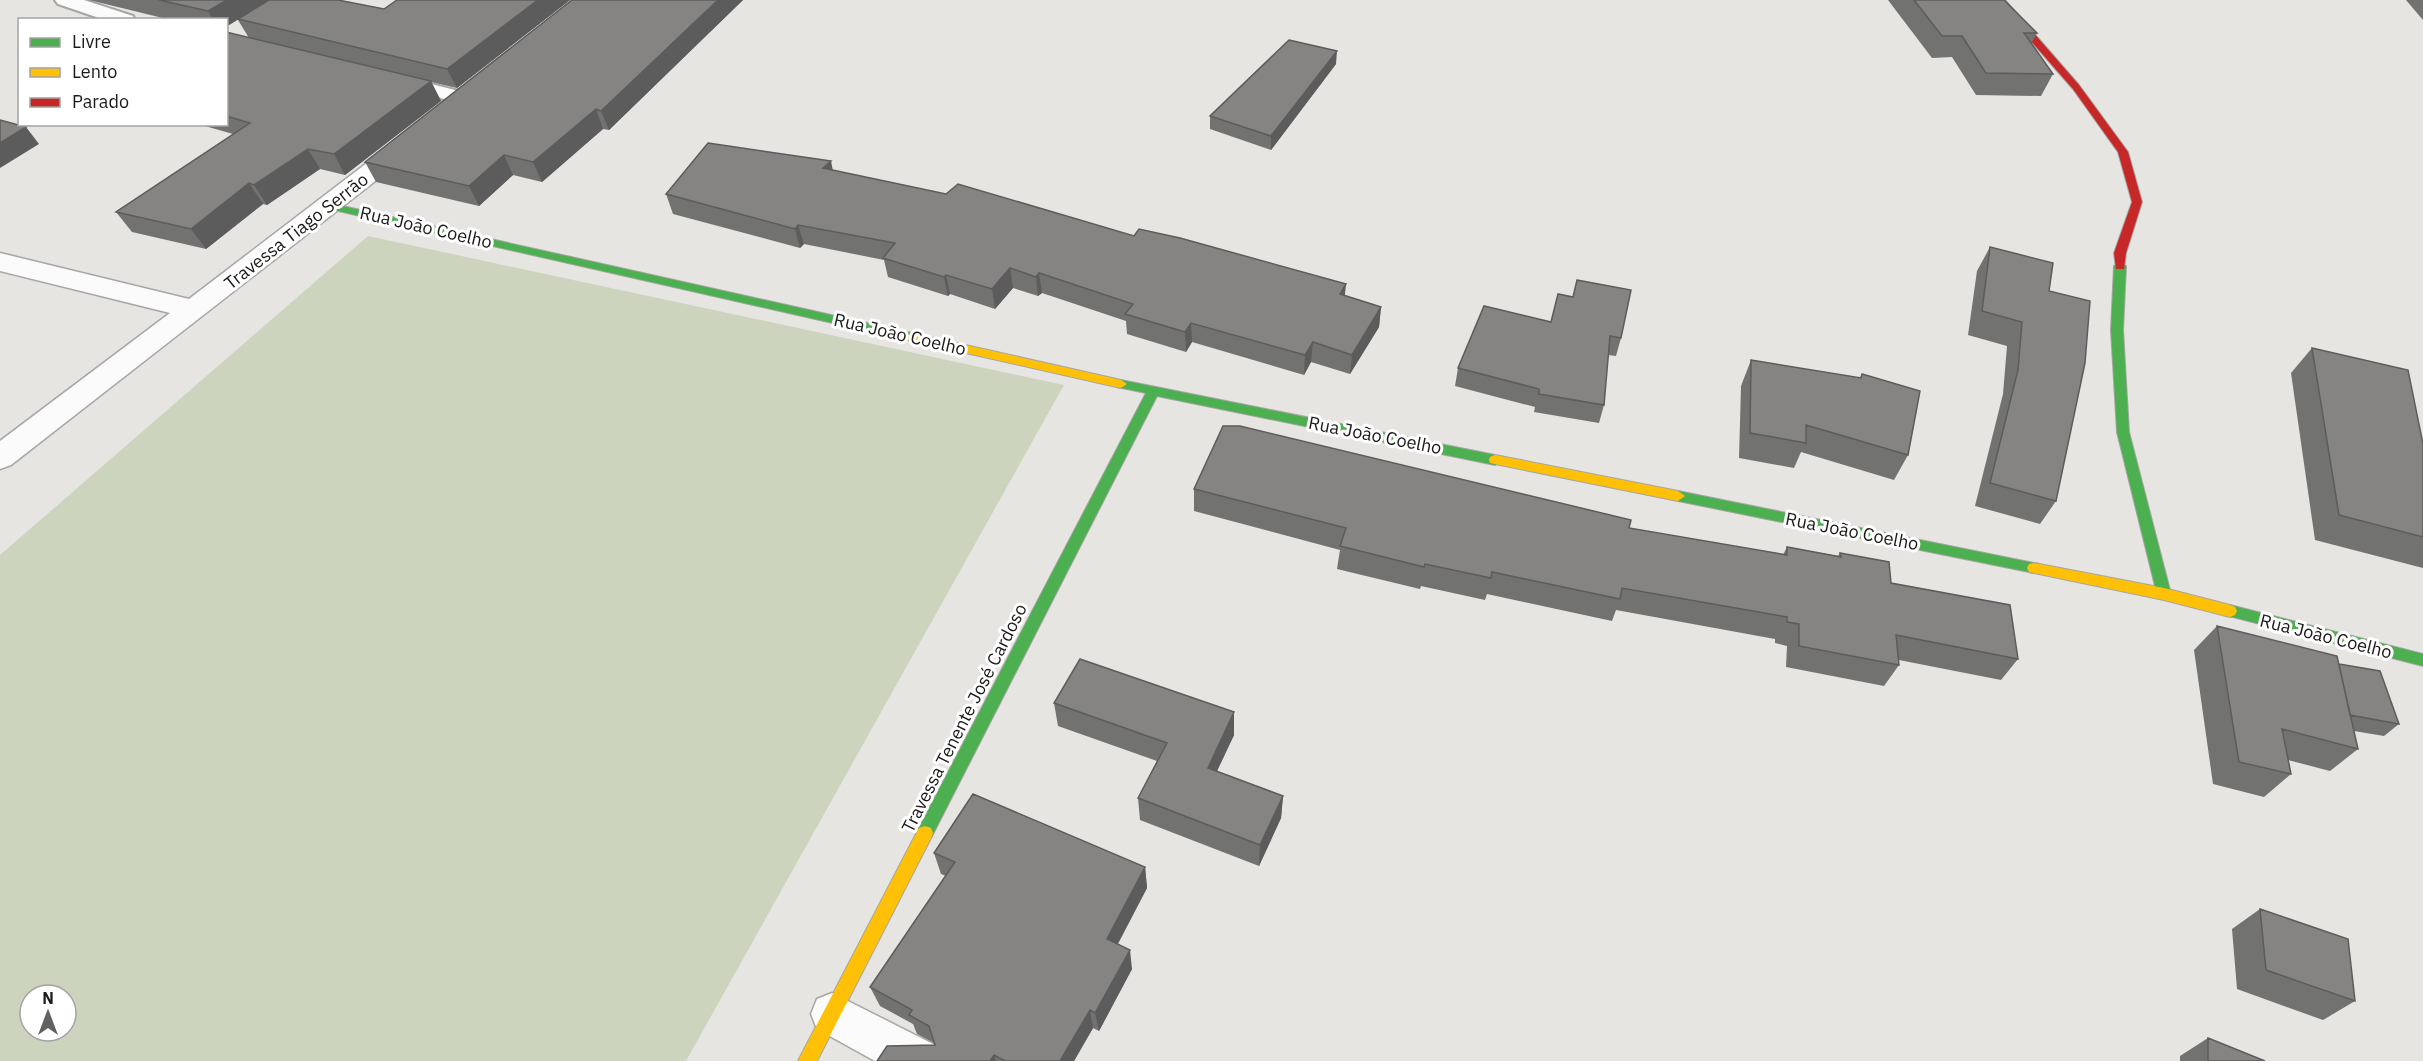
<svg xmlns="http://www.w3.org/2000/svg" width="2423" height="1061" font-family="'IBM Plex Sans',sans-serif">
<rect width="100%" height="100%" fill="#e6e5e2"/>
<path fill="#ccd4be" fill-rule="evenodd" d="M368,236l696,149 -378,676h-686v-506zM30,995h36v36h-36z"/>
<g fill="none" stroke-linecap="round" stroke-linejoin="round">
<defs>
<path id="lane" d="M55,0h29l49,16 2,4h-30l-47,-16z
M399,76l72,18 3,4 -3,4 -7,2 -72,-18 -3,-4 3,-4z"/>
<path id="street" d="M406,137l9,3 4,5 -4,5 -404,315 -11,4v-28l170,-128 -170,-42v-18l189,46 208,-159z
M832,993l103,52 6,16h-66l-58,-32 -6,-15 6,-15z"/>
<path id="fast" d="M329,203l583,130 6,4 -6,4 -587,-133v-4z
M2120,262l6,4 -3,64 6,102 42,162 -2,4h-10l-2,-4 -40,-162 -6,-102 3,-64z
M1121,380l374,75 6,5 -6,5 -338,-69 -226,442 -6,2 -6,-2 -2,-5 2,-5 227,-435 -29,-6 -2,-3z
M1678,491l356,72 5,1 2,4 -2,4 -5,1 -356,-72 -7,-5z
M2230,605l193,49v12l-198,-51 -2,-4 2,-4z"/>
<path id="slow" d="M912,333l209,47 6,4 -6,4 -213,-48 -2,-3z
M1495,455l183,36 7,5 -7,5 -188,-38 -1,-3 1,-3z
M2034,563l130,25 66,17 5,2 2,4 -2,4 -5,2 -66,-17 -130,-27 -5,-1 -2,-4 2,-4z
M925,826l6,2 2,5 -2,5 -114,223h-19l121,-233z"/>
<path id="jam" d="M1995,0h10l74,85 49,67 14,50 -16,51 -2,16h-8l-2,-16 18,-51 -14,-50 -45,-63z"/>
</defs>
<use href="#lane" stroke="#a6a6a4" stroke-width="4"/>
<use href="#street" stroke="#a6a6a4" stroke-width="3"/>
<use href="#fast" stroke="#a6a6a4" stroke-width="2"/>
<use href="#slow" stroke="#a6a6a4" stroke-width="2"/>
<use href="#jam" stroke="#a6a6a4" stroke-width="2"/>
<use href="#lane" fill="#fbfbfb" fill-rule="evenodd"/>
<use href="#street" fill="#fbfbfb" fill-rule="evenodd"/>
<use href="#fast" fill="#4caf50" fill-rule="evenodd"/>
<use href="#slow" fill="#ffc107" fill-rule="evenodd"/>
<use href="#jam" fill="#c62828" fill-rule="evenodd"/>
</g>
<path fill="#727271" d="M89,0h249l46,9 186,-9 -113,88 -26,-6 10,19 -96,74 -25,-6 -53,36 -4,-1 -57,45 -74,-17 -16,-20 117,-78 -35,-10h28v-92l23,6 -11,-18h-67z
M572,0h171l-134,130 -6,-1 -61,53 -29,-7 -34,31 -103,-24 -11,-20z
M1888,0h116l33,33 -6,11 22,30 -12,22 -65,-1 -24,-38 -20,1z
M2406,0h17v20z
M1336,64l-65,86 -61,-21v-13z
M833,170l301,66 211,60 36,11 -2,20 -29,47 -39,-12 -7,13 -112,-33 -6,10 -59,-18 -1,-13 -84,-28 -4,3 -25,-8 -18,21 -45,-15 -2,2 -60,-19 -4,-17 -80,-16 -4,4 -127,-34 -7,-20z
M1990,247l59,44 7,210 -16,23 -65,-18 28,-112 4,-48 -39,-11 9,-64z
M1577,280l44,58 -5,18 -8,-1 -4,50 -5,18 -65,-11 1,-5 -80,-21 3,-18 93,-46 22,-25z
M2312,348l111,96v124l-108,-28 -24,-167z
M1751,360l109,18 2,-4 46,81 -14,25 -93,-28 -7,16 -55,-10 2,-72z
M1194,489l435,39 154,27 4,-8 51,9 2,-3 178,106 -17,21 -102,-20v5l-15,21 -98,-19 1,-21 -12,-3v-4l-159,-29 -4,11 -125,-27 -2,6 -64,-14 -1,3 -83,-20 3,-19 -146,-39z
M2217,626l122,38 60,60 -15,12 -30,-5 4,18 -28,22 -42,-11 3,14 -27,23 -51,-13 -19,-134z
M1054,703l180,32 -17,36 66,25 -2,22 -22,48 -119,-46 -2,-22 19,-37 -99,-35z
M934,853l211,14 2,21 -29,56 14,25 -33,62 -6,-3 -19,33h-197l58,-16 -1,-2 -17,-9 -4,-10 -33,-18 -10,-19 76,-111 -5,-2z
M2260,909l95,92 -32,19 -86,-31 -5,-60z
M2208,1038l57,23h-85v-5z"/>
<path fill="#5d5c5c" d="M227,0h43l-44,27v-7h-13l-5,-9z
M538,0h32l-113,88 -10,-19z
M718,0h25l-134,130 -8,-19z
M1337,51l-1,13 -65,86v-14z
M431,81l10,20 -96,74 -11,-21z
M596,109l7,20 -61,53 -9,-20z
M26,127l13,17 -39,24v-25z
M308,149l12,20 -53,36 -13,-20z
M504,155l9,20 -34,31 -10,-20z
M831,161l4,20 -12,-13z
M249,183l14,21 -57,45 -15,-20z
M798,225l6,19 -4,4 -5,-19z
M1010,268l3,20 -18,21 -3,-20z
M1039,273l3,20 -4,3 -2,-19z
M946,275l4,19 -2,2 -4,-19z
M1346,284l-2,19 -4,-9z
M1381,307l-2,20 -29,47 2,-19z
M1191,323l1,19 -6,10 -1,-20z
M1313,342l-2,20 -7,13 1,-20z
M1234,712v23l-26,55v-22z
M1283,796l-2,22 -22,48 1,-21z
M1145,867l2,21 -37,70 -3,-19z
M1130,950l2,19 -33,62 -4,-18z
M1090,1010l3,18 -19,33h-14z
M994,1055l2,6h-6z"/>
<path fill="#858483" stroke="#5d5c5c" stroke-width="1.5" d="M159,0h68l-19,11z
M269,0h69l46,9 13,-9h141l-91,69 -209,-50z
M572,0h146l-117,111 -5,-2 -63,53 -29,-7 -35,31 -104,-24z
M1914,0h90l33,33h-13l29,41 -67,-1 -24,-37h-20z
M226,32l205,49 -97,73 -26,-5 -54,36 -5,-2 -58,46 -75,-17 134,-89 -24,-7z
M1289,40l48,11 -66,85 -61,-20z
M0,120l26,7 -26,16z
M708,143l123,18 -8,7 123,26 12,-10 176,52 5,-7 41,9 166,46 -6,10 41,13 -29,48 -39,-13 -8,13 -114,-32 -6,9 -60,-18 8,-10 -94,-31 -3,4 -26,-9 -18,21 -46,-14 -2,2 -61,-19 12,-15 -97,-18 -3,4 -129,-35z
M1990,247l63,16 -4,28 41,10 -5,62 -29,138 -66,-18 28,-113 4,-48 -40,-11z
M1577,280l54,10 -10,48 -11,-2 -6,69 -65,-11v-5l-81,-21 26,-62 67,16 7,-28 15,3z
M2312,348l96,22 15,74v93l-84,-22z
M1751,360l110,18 1,-4 58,17 -12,64 -102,-30v18l-56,-10z
M1223,426h17l391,94 -2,8 158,27v-8l54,10 -1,-4 49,9 2,21 119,22 8,54 -122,-24 3,30 -100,-19v-22l-12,-2v-5l-165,-29 -2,11 -128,-27 -1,6 -66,-14 -1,3 -84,-21 6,-18 -152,-39z
M2217,626l120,30 21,93 -76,-20 9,45 -52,-12z
M1080,659l154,53 -26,56 75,28 -23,49 -122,-47 29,-55 -113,-40z
M2339,664l41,7 19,53 -49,-9z
M973,794l172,73 -38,72 23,11 -35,63 -5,-3 -30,51h-55l-11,-6 -4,6h-113l10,-15 48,-1 -6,-19 -20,-11 3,-5 -42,-23 85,-125 -21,-9z
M2260,909l88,30 7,62 -89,-31z
M2208,1038l57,23h-57z"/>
<g text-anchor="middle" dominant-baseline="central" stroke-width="6" stroke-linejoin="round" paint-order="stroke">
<g font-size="18" fill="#1b1a19" stroke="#fff">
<text transform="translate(426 227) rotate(13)">Rua João Coelho</text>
<text transform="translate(296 231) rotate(-38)">Travessa Tiago Serrão</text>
<text transform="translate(900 334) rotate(13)">Rua João Coelho</text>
<text transform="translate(1375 435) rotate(11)">Rua João Coelho</text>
<text transform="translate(1852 531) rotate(11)">Rua João Coelho</text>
<text transform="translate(2326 636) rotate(14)">Rua João Coelho</text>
<text transform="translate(964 718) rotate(-63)">Travessa Tenente José Cardoso</text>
</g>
</g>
<rect x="18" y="18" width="210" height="108" fill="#ffffff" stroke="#a4a3a3" stroke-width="1.5"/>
<rect x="30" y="38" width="30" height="9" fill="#4caf50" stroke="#a4a3a3" stroke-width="1.5"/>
<text x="72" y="48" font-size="18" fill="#1b1a19">Livre</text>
<rect x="30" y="68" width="30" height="9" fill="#ffc107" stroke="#a4a3a3" stroke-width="1.5"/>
<text x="72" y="78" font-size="18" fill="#1b1a19">Lento</text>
<rect x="30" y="98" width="30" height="9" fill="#c62828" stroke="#a4a3a3" stroke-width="1.5"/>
<text x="72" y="108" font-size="18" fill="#1b1a19">Parado</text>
<g transform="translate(48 1013)"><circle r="28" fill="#ffffff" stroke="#a4a3a3" stroke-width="1.5"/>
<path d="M0-4.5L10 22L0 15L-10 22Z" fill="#62615f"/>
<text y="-9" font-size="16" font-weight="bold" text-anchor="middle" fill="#1b1a19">N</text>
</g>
</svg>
